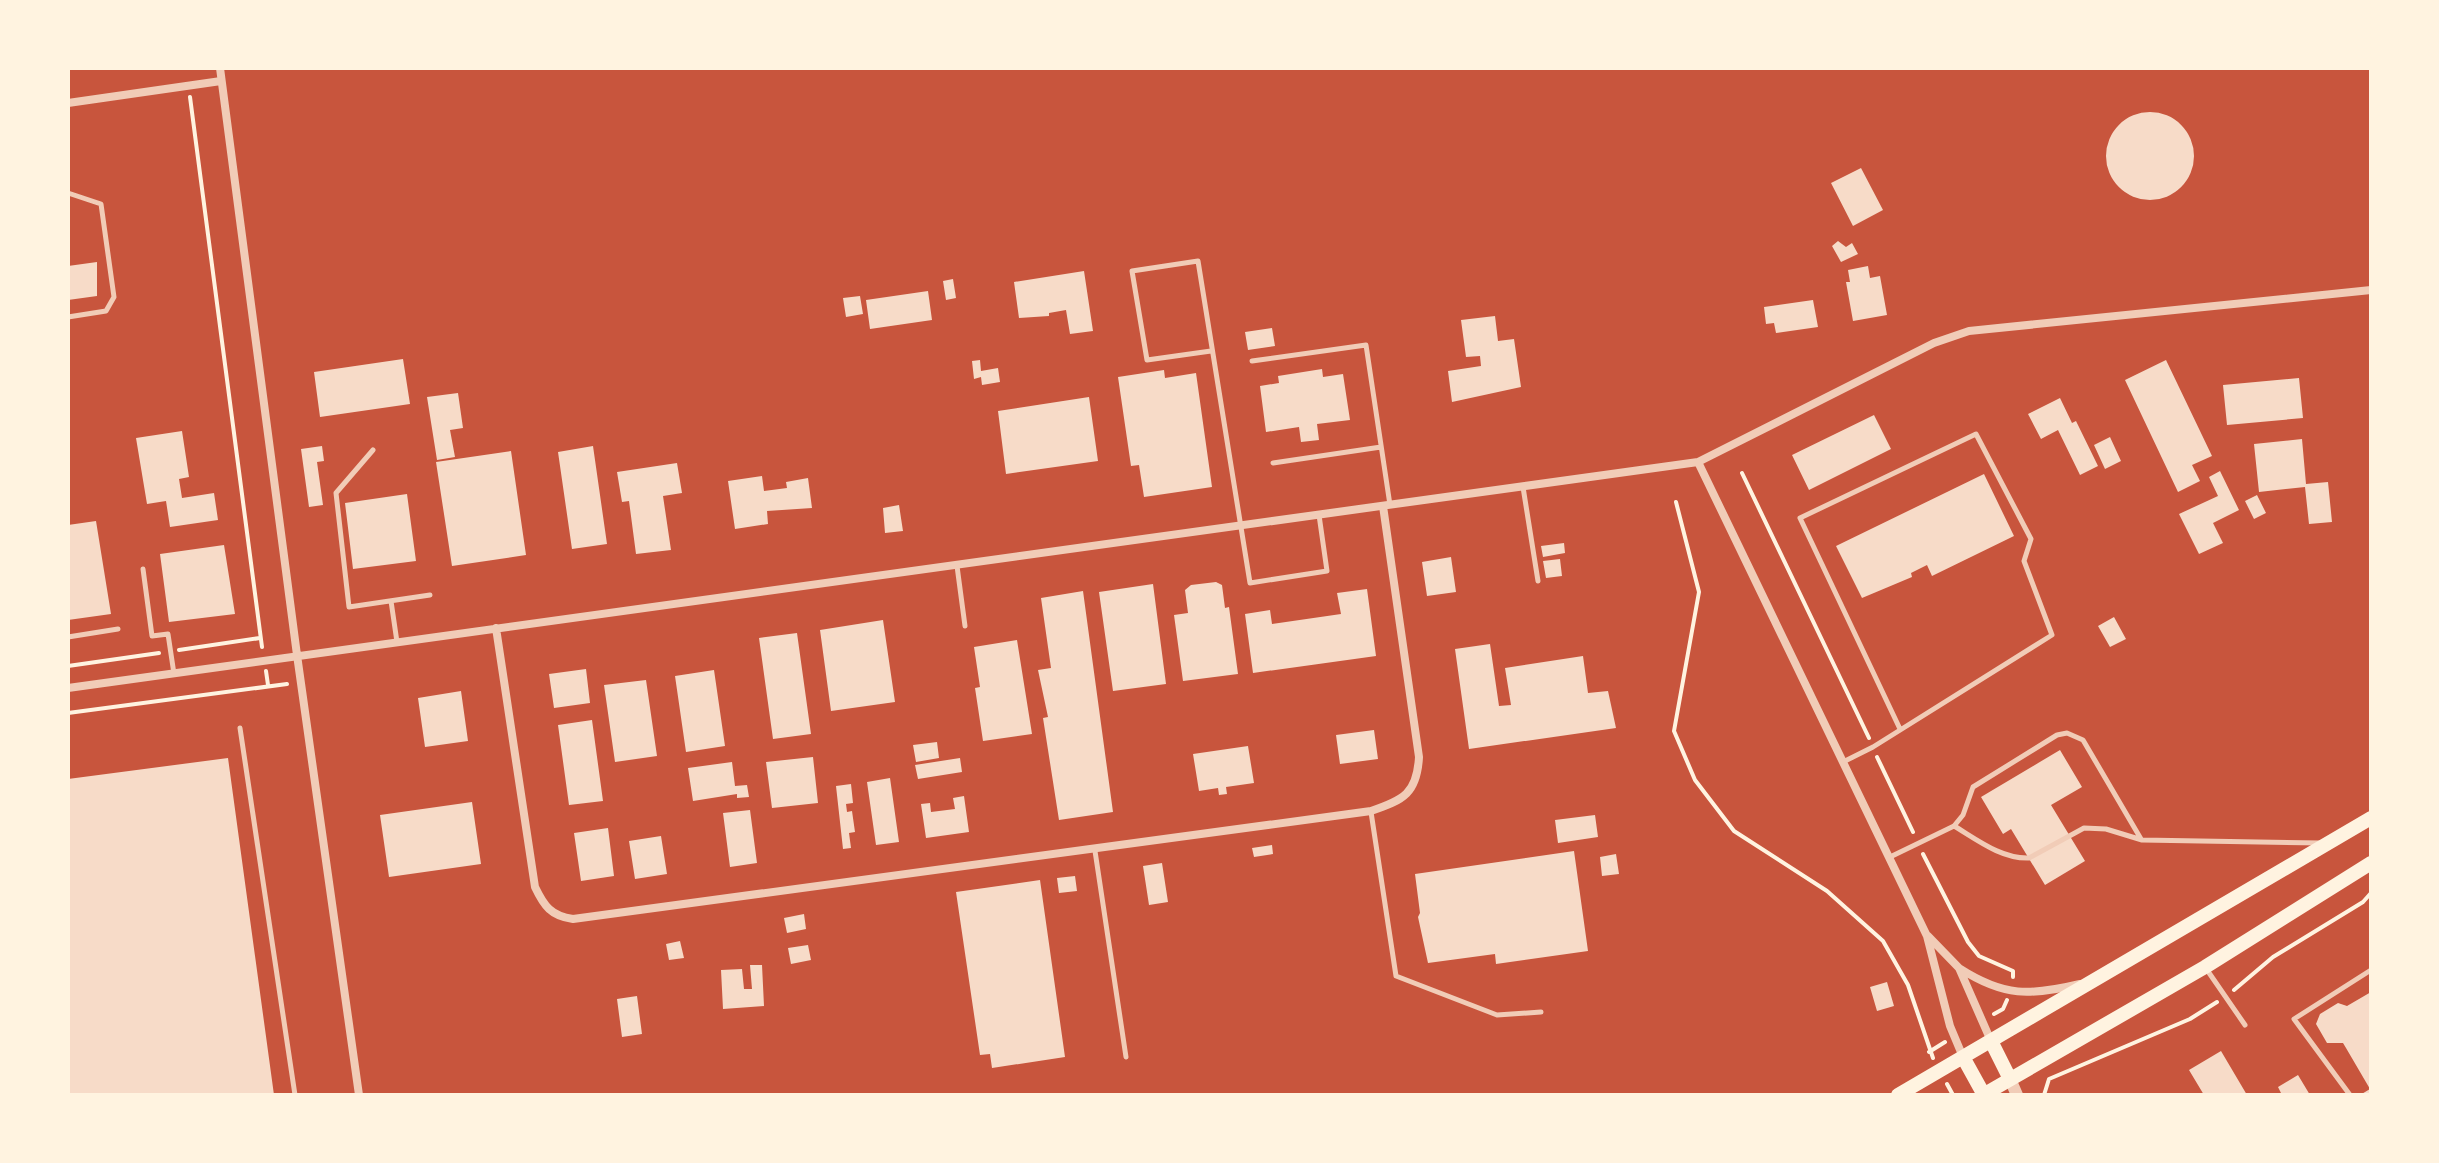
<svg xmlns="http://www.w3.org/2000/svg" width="2439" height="1163" font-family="'Nunito Sans',sans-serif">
<rect width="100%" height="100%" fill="#c8553d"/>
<path fill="#f7dbc8" d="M2106 156a44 44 0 1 1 88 0a44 44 0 1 1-88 0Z
M1861,168l22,42 -30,16 -22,-43z
M1838,241l8,6 6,-4 6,11 -17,8 -9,-16z
M97,262v34l-29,4v-34z
M1868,266l2,12 10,-2 7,39 -34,6 -7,-39h4l-2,-12z
M1084,271l9,60 -23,3 -4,-24 -17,3v3l-30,2 -5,-36z
M953,279l3,19 -10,2 -3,-19z
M928,291l4,29 -62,9 -4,-29z
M860,296l3,18 -17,3 -3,-19z
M1813,300l5,27 -42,6 -2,-10 -8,1 -2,-17z
M1495,316l3,25 16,-2 7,48 -69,15 -4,-31 33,-5 -1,-10 -14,1 -5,-37z
M1272,328l3,18 -27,4 -3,-18z
M403,359l7,45 -90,13 -6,-45z
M980,360l1,11 17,-3 2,14 -18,3 -1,-8 -7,2 -2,-18z
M2166,360l46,96 -20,9 8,16 -22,11 -53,-112z
M1322,369l1,8 20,-3 7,46 -33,4 2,16 -18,2 -2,-15 -33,5 -6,-46 19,-3 -1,-7z
M1164,370l1,8 31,-5 16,114 -68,10 -5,-32 -8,1 -13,-89z
M2299,378l4,40 -76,7 -4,-40z
M458,393l5,35 -13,2 5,27 -18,3 -10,-63z
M1089,397l9,64 -92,13 -8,-63z
M2060,398l12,25 4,-2 22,45 -18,9 -22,-45 -17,9 -13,-25z
M1874,415l17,34 -82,41 -17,-35z
M182,431l7,46 -10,2 3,19 32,-5 4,27 -48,7 -4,-26 -19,3 -11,-66z
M2110,437l11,24 -16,8 -11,-24z
M2302,439l4,45 22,-2 4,40 -23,2 -4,-37 -46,5 -5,-48z
M322,446l2,15 -7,1 6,43 -14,2 -8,-58z
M593,446l14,98 -35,5 -14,-97z
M511,451l15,104 -74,11 -16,-104z
M677,463l5,30 -19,3 8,54 -35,4 -7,-53 -7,1 -5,-30z
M2220,471l19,39 -26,13 10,20 -24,11 -20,-40 39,-18 -9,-19z
M1984,474l30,62 -82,40 -5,-11 -16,8 1,4 -50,21 -26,-52z
M762,476l2,15 23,-3 -1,-6 22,-4 4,30 -45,3 1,13 -33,5 -7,-48z
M407,494l9,67 -63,8 -8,-66z
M2257,495l9,18 -12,6 -9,-18z
M899,505l4,26 -18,2 -2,-25z
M96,521l15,93 -43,6v-95z
M1564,543l1,10 -22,4 -2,-11z
M224,545l11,69 -66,8 -9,-68z
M1451,557l5,35 -29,4 -5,-34z
M1560,559l2,17 -16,2 -3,-17z
M1216,582l6,3 3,23 4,-1 9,67 -55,7 -9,-66 14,-2 -3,-23 6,-5z
M1153,584l13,100 -53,7 -14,-99z
M1367,589l9,67 -123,17 -8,-59 25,-4 2,14 69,-10 -4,-21z
M1083,591l30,221 -54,8 -16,-102 5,-1 -10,-47 13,-2 -10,-70z
M2114,617l12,22 -16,8 -12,-21z
M883,620l12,82 -64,9 -11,-81z
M797,633l14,101 -38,5 -14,-101z
M1017,640l15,94 -49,7 -8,-53 5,-1 -6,-40z
M1490,644l9,62 12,-1 -6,-37 78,-12 5,37 20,-2 8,37 -147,21 -14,-100z
M586,669l4,34 -36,5 -5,-34z
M714,670l11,76 -39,6 -11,-76z
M646,680l11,76 -42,6 -11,-77z
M461,691l7,50 -43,6 -7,-49z
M592,720l11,81 -34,4 -11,-80z
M1374,730l4,29 -38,5 -4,-29z
M937,742l2,16 -23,4 -3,-17z
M1248,746l6,37 -28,4 1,7 -8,1 -1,-7 -19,3 -6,-37z
M2060,750l22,37 -31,18 34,56 -40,24 -34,-56 -8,5 -22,-37z
M813,757l5,46 -46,5 -6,-46z
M228,758l46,337h-206v-316z
M960,758l2,14 -44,7 -3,-14z
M732,762l3,24 12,-1 2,12 -12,1v-4l-44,7 -5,-33z
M890,778l9,64 -23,3 -9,-63z
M851,784l2,19 -7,1 1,8 5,-1 3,21 -6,1 2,15 -8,1 -7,-63z
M964,796l5,36 -43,6 -5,-34 9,-1 1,9 24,-3 -2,-11z
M472,802l9,62 -92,13 -9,-62z
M750,810l7,53 -27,4 -7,-54z
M1595,815l3,22 -40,6 -3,-23z
M608,828l6,48 -33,5 -7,-48z
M661,836l6,38 -32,5 -6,-38z
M1272,845l1,9 -19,3 -2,-9z
M1574,851l14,100 -92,13 -1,-10 -67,9 -10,-46 2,-4 -5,-39z
M1616,854l3,20 -17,2 -2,-19z
M1162,863l6,39 -19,3 -6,-39z
M1075,876l2,15 -18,2 -2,-15z
M1040,880l25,177 -73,11 -2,-14 -10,1 -24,-163z
M804,914l2,15 -19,4 -3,-15z
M680,941l4,17 -15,2 -3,-16z
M808,945l3,15 -20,4 -3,-16z
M750,965h12l2,41 -41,3 -2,-39 21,-1 2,20h8z
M1887,982l7,24 -17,5 -7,-24z
M2371,992v103h-11l10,-6 -24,-41 -3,-5h-16l-11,-19 4,-10 18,-11 9,3z
M637,996l5,38 -20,3 -5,-38z
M2221,1051l26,44h-43l-15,-25z
M2298,1075l12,20h-28l-4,-8z"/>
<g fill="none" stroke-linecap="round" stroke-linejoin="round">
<path stroke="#fff3e0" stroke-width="4" d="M190,97l72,550
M1742,473l127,265
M1676,502l23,90 -25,139 21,49 39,51 93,60 56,50 25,44 25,73
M179,650l81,-12
M68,666l91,-13
M266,671l2,14
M68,713l219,-29
M1877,757l36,75
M1923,854l45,88 11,14 34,15v6
M2234,990l39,-33 90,-55 8,-9
M1994,1014l9,-5 4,-9
M1929,1052l16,-10
M1947,1084l6,11
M2044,1095l5,-16 141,-60 27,-17"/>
<path stroke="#f1ccb7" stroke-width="5" d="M68,193l33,11 13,93 -8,14 -38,6
M1211,351l-64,9 -15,-89 66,-10 52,322 77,-12 -8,-56
M1252,361l114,-16 24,160
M373,450l-37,43 13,114 81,-12
M1273,463l108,-16
M1523,487l15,94
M957,566l8,60
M143,569l9,67 16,-2 6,40
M391,601l6,41
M68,637l50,-8
M240,728l55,367
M1843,762l30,-15 179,-112 -28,-74 7,-22 -55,-105 -176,84 100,211
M1371,812l25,164 101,39 44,-3
M1954,826c22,13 47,33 75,32l55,-30 22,1 36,11 179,3
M1095,851l31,206
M1890,857l64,-31 9,-11 10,-28 84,-52 10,-2 16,7 58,99
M2205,967l40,58
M2350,1095l-56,-76 77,-49"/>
<path stroke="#f1ccb7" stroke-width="8" d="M220,68l77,587 62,440
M68,103l153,-22
M1698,462l229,474 23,90 13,31
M496,628l39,259c9,19 16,29 38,32l798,-108c33,-11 46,-18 48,-54l-36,-251
M68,688l1630,-226 236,-119 35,-12 402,-41
M1928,936l31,32 32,73
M1959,968c45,29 71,28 121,16"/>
<path stroke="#f1ccb7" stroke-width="12" d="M2010,1079l7,16"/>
<path stroke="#fff3e0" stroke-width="14" d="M1991,1041l19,38
M1963,1057l21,38
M1898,1095l473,-277
M1983,1095l222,-128 166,-104"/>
</g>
<rect width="2439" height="1163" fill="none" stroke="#fff3e0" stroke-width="140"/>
</svg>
